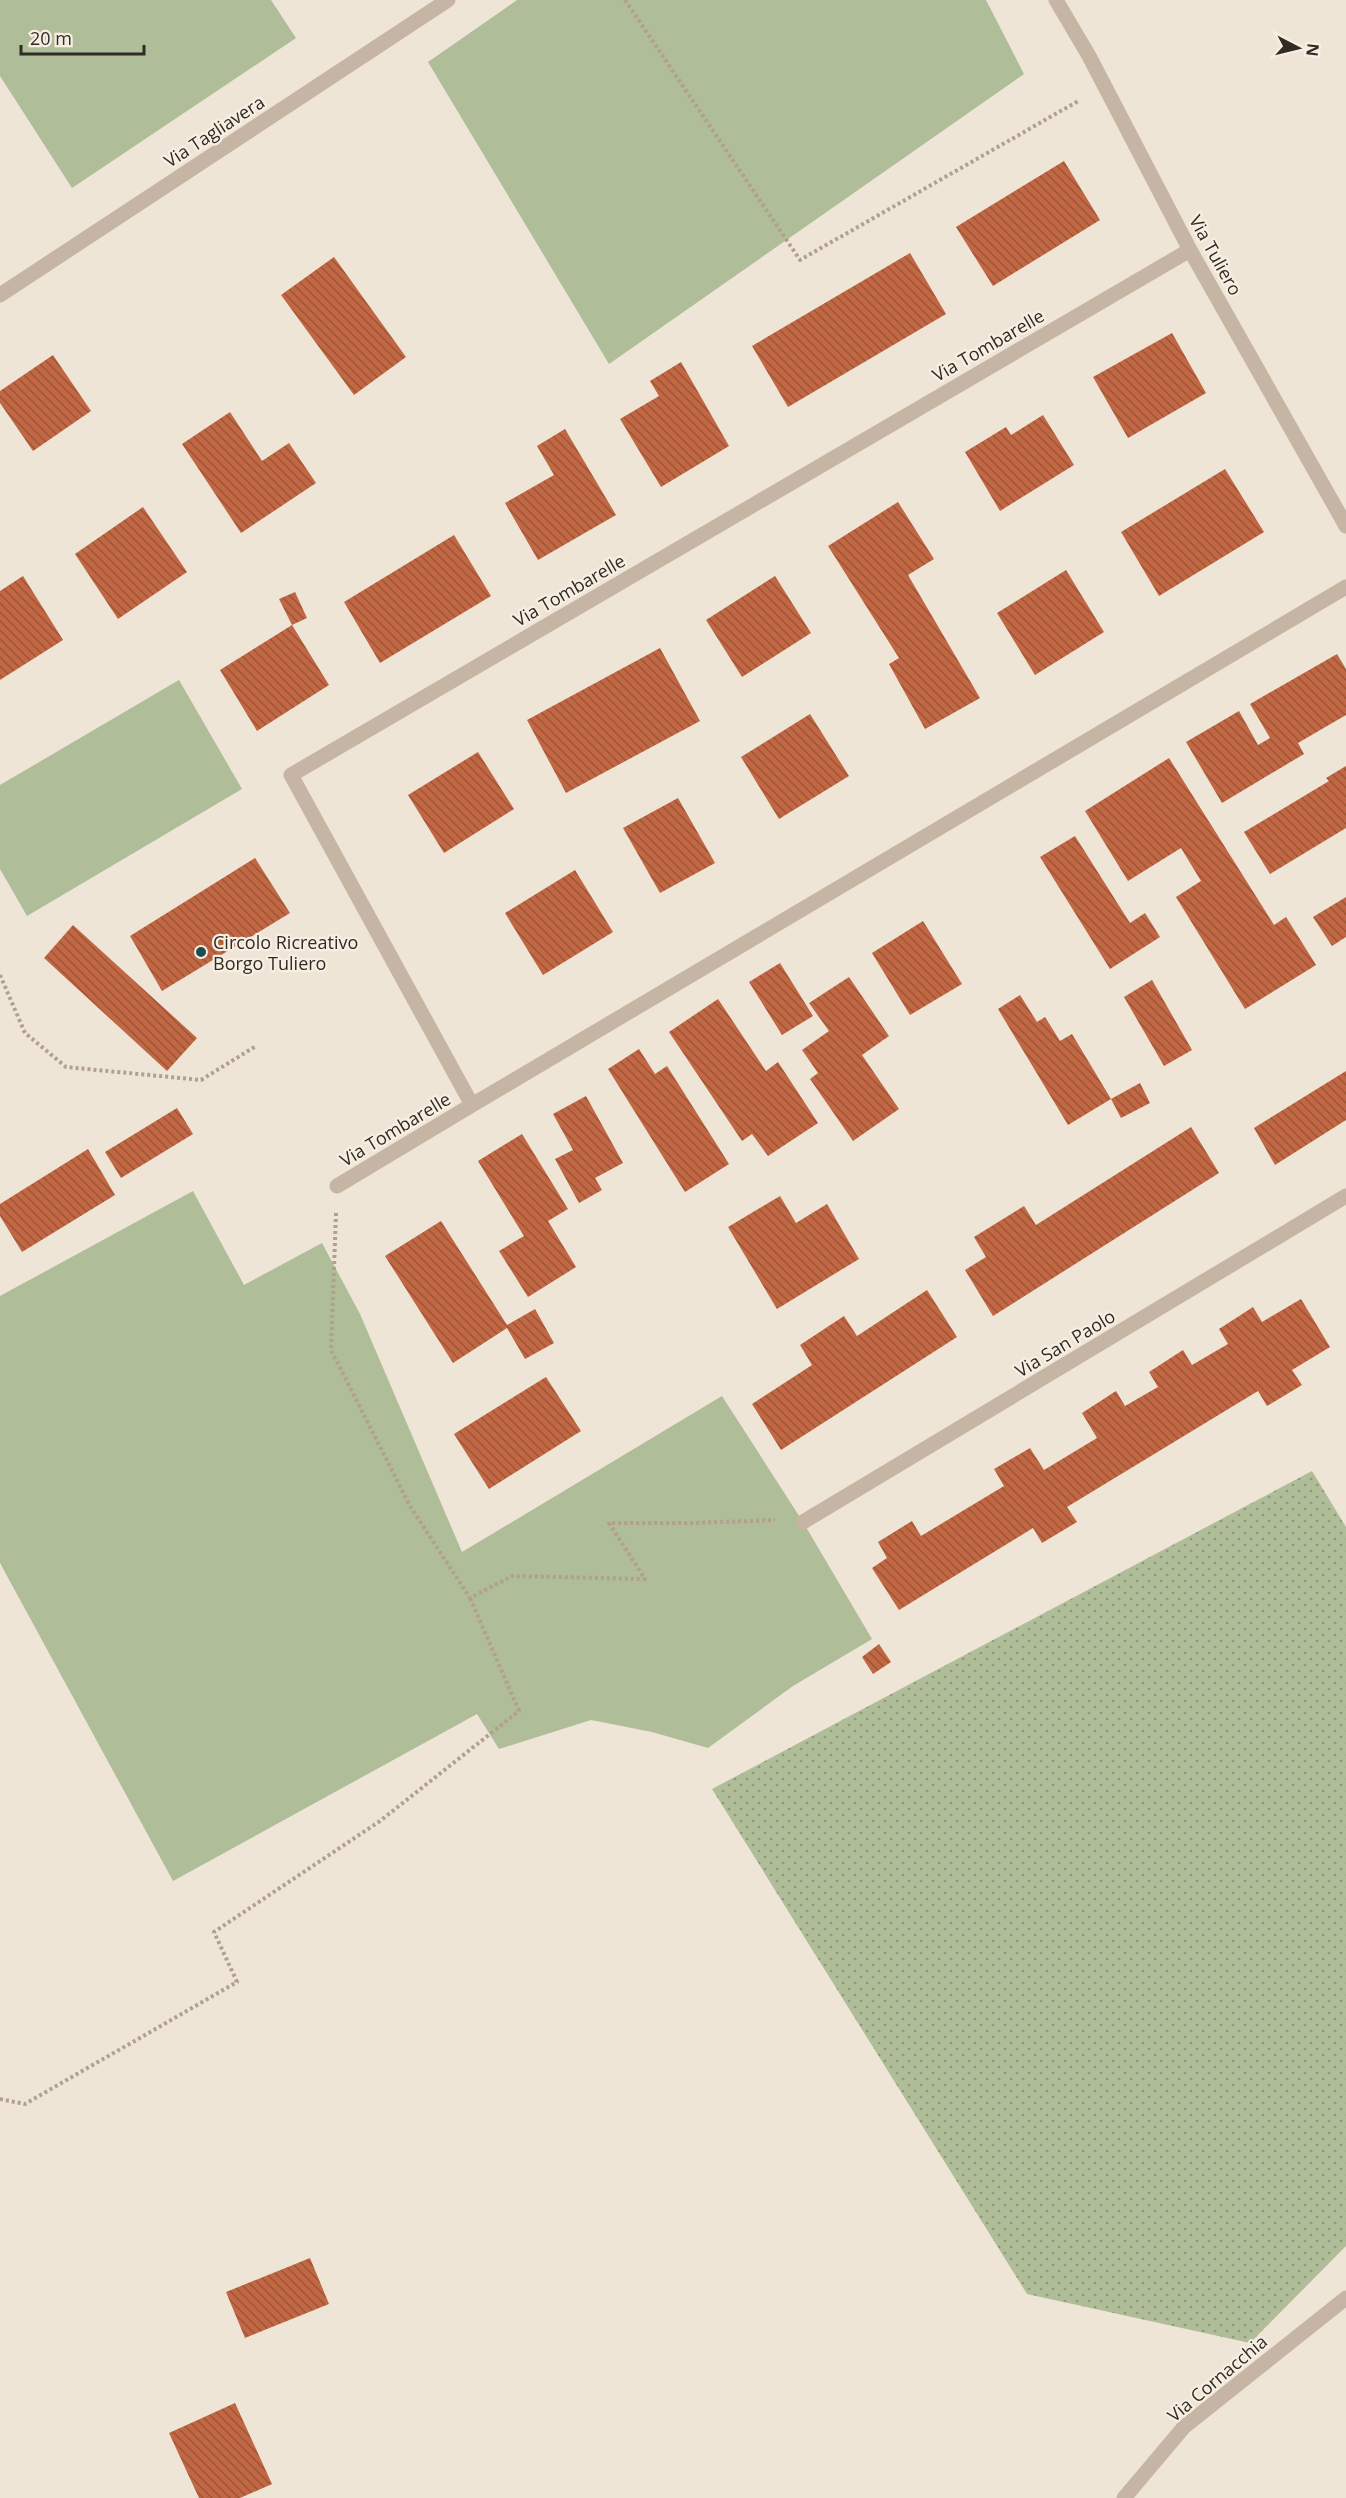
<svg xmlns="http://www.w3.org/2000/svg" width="1346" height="2498" font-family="'Open Sans',sans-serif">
<defs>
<pattern id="garden-dots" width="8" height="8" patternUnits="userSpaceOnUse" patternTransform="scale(1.5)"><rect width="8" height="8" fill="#afbd98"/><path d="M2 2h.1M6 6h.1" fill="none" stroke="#8f9a7c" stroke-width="1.8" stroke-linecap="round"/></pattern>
<pattern id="building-back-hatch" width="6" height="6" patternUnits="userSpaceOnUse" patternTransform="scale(1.5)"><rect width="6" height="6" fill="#c16743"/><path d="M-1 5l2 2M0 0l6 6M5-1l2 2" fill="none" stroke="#9d5538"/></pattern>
</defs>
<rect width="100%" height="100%" fill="#efe5d7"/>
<path fill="#afbd98" d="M0,0h271l25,38 -224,150 -72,-112z
M517,0h469l38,74 -415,290 -181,-302z
M179,680l63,109 -215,127 -27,-47v-84z
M193,1191l51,94 78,-42 38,71 102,238 260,-156 81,126 69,117 -79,47 -85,62 -56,-16 -61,-12 -92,29 -22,-35 -304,167 -173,-318v-267z"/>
<path fill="url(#garden-dots)" d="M1312,1471l34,56v719l-96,97 -223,-49 -315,-505z"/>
<path fill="url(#building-back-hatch)" d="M1064,161l36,59 -107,66 -37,-59z
M910,253l36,61 -158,93 -36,-61z
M334,257l72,100 -52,38 -73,-100z
M1172,333l34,60 -78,45 -35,-61z
M53,355l38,56 -58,40 -33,-48v-12z
M681,362l48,84 -68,41 -41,-68 39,-23 -9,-15z
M230,412l32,49 27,-18 27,40 -75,50 -59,-89z
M1043,415l31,50 -74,46 -35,-59 41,-25 5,8z
M565,429l51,86 -78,45 -33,-57 49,-28 -17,-29z
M1225,469l39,63 -105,64 -38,-64z
M898,502l36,57 -26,16 72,123 -55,31 -36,-65 10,-6 -71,-112z
M143,507l44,65 -69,47 -43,-65z
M454,535l37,61 -111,67 -36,-61z
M1066,570l38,62 -69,43 -38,-62z
M23,576l40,64 -63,40v-89z
M775,576l36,57 -69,44 -36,-57z
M295,592l12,26 -15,7 -13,-26z
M292,625l37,60 -72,46 -37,-61z
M660,648l40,73 -134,72 -39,-73z
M1337,654l9,15v46l-48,28 6,11 -82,49 -36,-61 53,-31 19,34 12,-7 -20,-34z
M810,714l39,62 -70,43 -38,-62z
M478,752l36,57 -70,44 -36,-58z
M1169,758l105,167 12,-8 30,48 -71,44 -69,-112 25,-16 -20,-33 -53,33 -43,-70z
M1346,766v62l-76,46 -26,-42 85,-51 -3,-3z
M678,798l37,65 -55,30 -37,-65z
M1075,836l55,87 15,-10 15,24 -50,32 -70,-112z
M255,858l35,55 -128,78 -32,-55z
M575,870l38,62 -70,43 -38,-62z
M1346,897v40l-14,9 -19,-29z
M923,921l39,63 -52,31 -38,-62z
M73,925l124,113 -30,33 -123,-113z
M780,963l33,53 -31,19 -33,-53z
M849,977l40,59 -27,19 37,54 -46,32 -43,-62 8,-6 -16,-23 27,-19 -20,-28z
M1152,980l40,70 -28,16 -40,-69z
M1020,995l17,27 8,-5 15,24 12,-7 39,65 29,-16 10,20 -29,15 -10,-19 -43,26 -70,-116z
M718,999l48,72 12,-9 40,61 -50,33 -16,-22 -10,7 -73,-109z
M639,1049l16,25 12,-8 62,98 -44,28 -77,-123z
M1346,1071v49l-71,45 -21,-37z
M586,1096l37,67 -28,15 7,12 -23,13 -24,-44 18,-9 -20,-36z
M177,1108l16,26 -72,44 -16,-26z
M1191,1127l28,46 -226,143 -28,-46 21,-13 -12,-20 50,-31 12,19z
M522,1134l46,75 -20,12 28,46 -48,30 -29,-46 25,-15 -46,-75z
M88,1149l27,46 -93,57 -22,-36v-12z
M780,1196l16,27 31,-19 32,55 -82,50 -49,-82z
M441,1221l66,104 28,-16 19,34 -29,16 -18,-31 -54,35 -68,-107z
M927,1290l30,47 -176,113 -29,-46 60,-39 -12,-20 44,-29 13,20z
M1301,1299l29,48 -38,23 10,15 -35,21 -9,-15 -191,116 10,15 -35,21 -9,-15 -134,82 -27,-42 15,-10 -9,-16 34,-21 9,15 83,-50 -10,-17 36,-21 14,22 53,-32 -15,-25 34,-22 9,15 33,-19 -9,-15 34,-22 9,15 36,-21 -9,-15 34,-22 9,15z
M546,1377l35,54 -92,58 -35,-55z
M879,1644l12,18 -18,12 -11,-17z
M310,2258l19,46 -84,34 -19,-46z
M235,2403l37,81 -32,14h-41l-30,-65z"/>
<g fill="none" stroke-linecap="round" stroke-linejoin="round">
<path stroke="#b29f8e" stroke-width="4" stroke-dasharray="3 3" stroke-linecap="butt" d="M625,0l175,260 280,-160
M0,975l25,58 41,34 135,13 55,-34
M336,1213l-5,137 79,156 60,92 42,-22 133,3 -36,-56h85l81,-3
M0,2099l25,5 212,-122 -23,-50 166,-111 139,-110 -49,-113"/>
<path stroke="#c6b5a4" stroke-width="15" d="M1056,0l33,56 101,194 156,276
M1190,250l-899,525 181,330 874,-518
M0,295l448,-295
M337,1186l135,-81
M803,1522l543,-326
M1124,2498l60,-71 162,-129"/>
</g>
<circle fill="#1d4c51" stroke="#f8efe3" stroke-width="2" cx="201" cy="952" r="6"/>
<g text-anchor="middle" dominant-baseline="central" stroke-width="4.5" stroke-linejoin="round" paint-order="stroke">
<g font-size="18" fill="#322a25" stroke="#f8efe3">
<text transform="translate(214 131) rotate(-33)">Via Tagliavera</text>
<text transform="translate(1216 255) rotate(61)">Via Tuliero</text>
<text transform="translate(988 345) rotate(-30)">Via Tombarelle</text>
<text transform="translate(569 590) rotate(-30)">Via Tombarelle</text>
<text transform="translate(395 1129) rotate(-31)">Via Tombarelle</text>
<text transform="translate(1065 1343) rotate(-31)">Via San Paolo</text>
<text transform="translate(1217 2378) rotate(-40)">Via Cornacchia</text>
</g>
<g font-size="18" fill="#322a25" stroke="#f8efe3" text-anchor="start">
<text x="213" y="942">Circolo Ricreativo<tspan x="213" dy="21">Borgo Tuliero</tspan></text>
</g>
</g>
<g transform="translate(1298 48) rotate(97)" stroke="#f8efe3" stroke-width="4.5" paint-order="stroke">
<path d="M0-4.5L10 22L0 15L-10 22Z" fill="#322a25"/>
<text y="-9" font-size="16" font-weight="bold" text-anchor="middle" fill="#322a25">N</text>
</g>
<path d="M21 45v9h123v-9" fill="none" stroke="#322a25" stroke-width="3"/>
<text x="30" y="45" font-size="18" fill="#322a25" stroke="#f8efe3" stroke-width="4.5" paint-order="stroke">20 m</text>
</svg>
